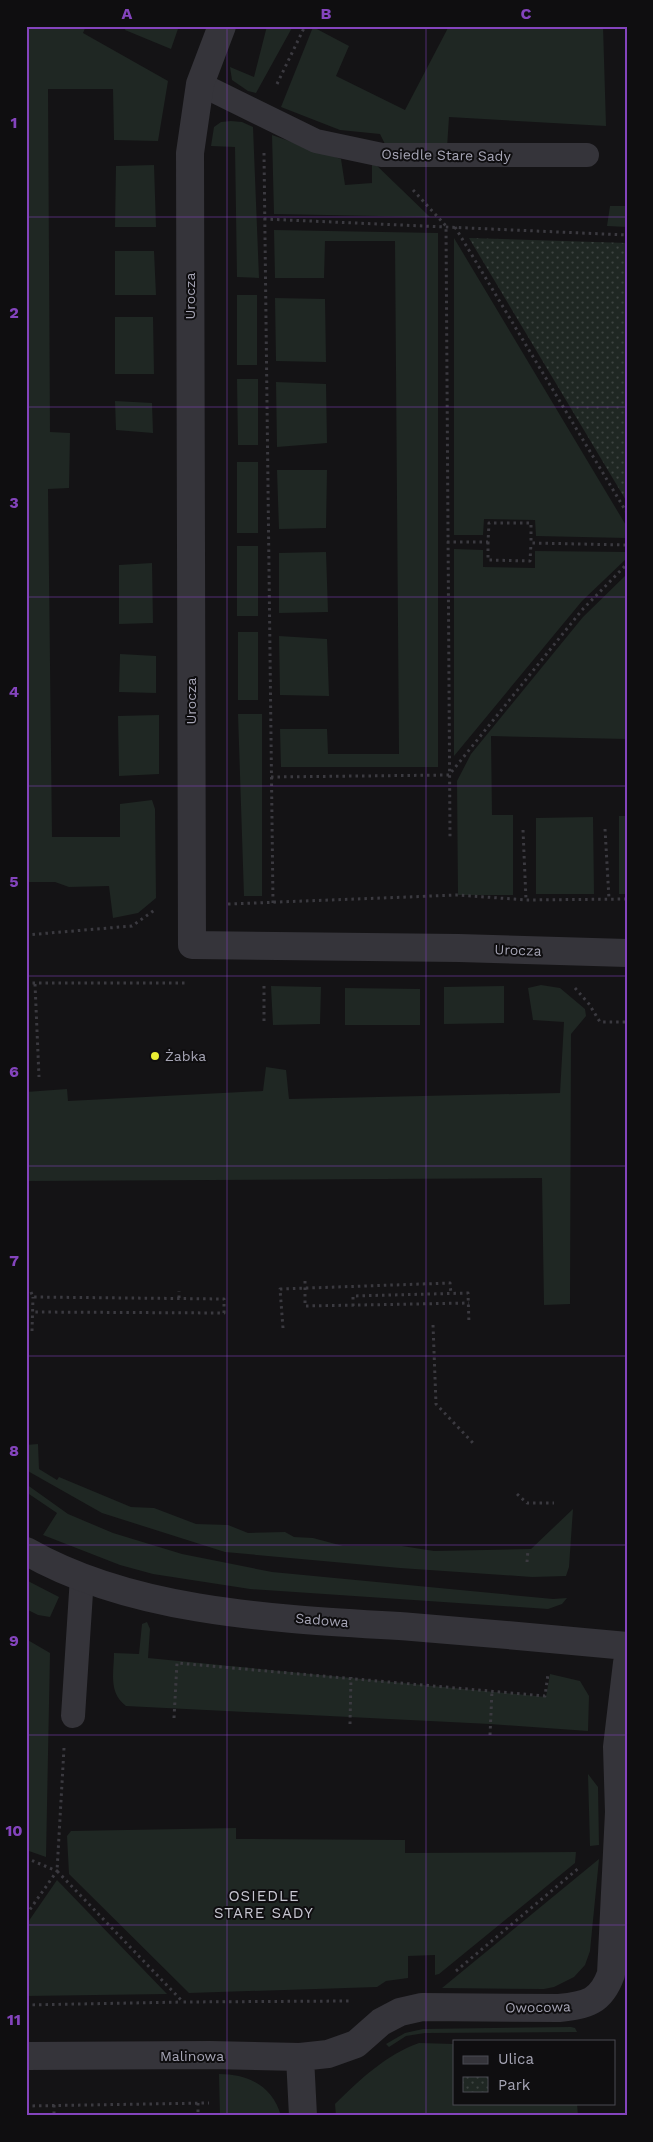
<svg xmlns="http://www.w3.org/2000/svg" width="653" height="2142" font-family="'Work Sans',sans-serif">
<defs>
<pattern id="park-dots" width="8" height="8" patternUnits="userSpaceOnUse" patternTransform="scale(1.25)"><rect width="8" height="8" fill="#1f2723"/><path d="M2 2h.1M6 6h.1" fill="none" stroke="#3d4341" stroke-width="1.8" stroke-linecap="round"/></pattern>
</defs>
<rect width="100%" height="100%" fill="#141315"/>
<path fill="#1f2723" d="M26,26h60l-3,7 85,48 -10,60 -44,-1 -1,-51h-65l2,343 20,1 -1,55 -21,1 4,348h68v-33l32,-4 3,9 1,89 -18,15 -25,5 -4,-32 -40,1 -14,-5h-29z
M126,26h53l-8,23 -46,-19z
M267,26h26l-37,67 -8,-2 -16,-11 -2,-13 24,10z
M449,26h154l3,100 -157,-9 -2,31 -61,-2 -6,-12 -40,-4 -59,-23 32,-80 36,19 -13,30 69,34z
M231,121l11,1 11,5 6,151 -22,-1 -2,-130 -24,-1 3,-19 7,-5z
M272,135l69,24 4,26 27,-2v-22l58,56 -156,-3z
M154,165l2,62h-41l1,-61z
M610,206h17v21l-20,-1z
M274,230l164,3v534h-157l-1,-38h47l1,25h71l-4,-513h-70l-1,37h-49z
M454,238l173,289v11l-91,-2 -1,-16 -51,-1 -1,16h-29z
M115,251h39l2,44h-41z
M237,295h20v70h-20z
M275,298l50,1 1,63 -50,-1z
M115,317h38l1,57h-39z
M237,379h21v66h-20z
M276,382l50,2 1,59 -50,4z
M115,401l37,2 1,30 -37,-3z
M237,462h21v71h-21z
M277,470h50l-1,58 -47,1z
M237,546h21v70h-21z
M454,549l29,1v17l52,1v-17l92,1v6l-45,43 -128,155z
M326,552l2,60 -49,1v-60z
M152,563l1,60 -34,1v-59z
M627,574v165l-136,-3 1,79h21v80h-55l-1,-114 14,-27 112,-137z
M238,632h20v68h-20z
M279,636l48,3 2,57 -49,-1z
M120,654l36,2v37l-37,-1z
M238,714h24v182h-18z
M159,715v59l-40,2 -1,-60z
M619,816h8v78h-8z
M593,817l1,77h-58v-76z
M541,985l19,3 25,21 1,7 -15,18 -1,270 -26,1 -2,-127 -516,3v-89l41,-3 1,12 195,-10 3,-24 20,3 3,29 271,-6 4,-71 -31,-2 -5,-32z
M271,986l50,1 -1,37 -47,1z
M504,986v37l-60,1v-37z
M345,988l75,1v36h-75z
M38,1444l1,25 18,11 2,-3 72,30 23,1 42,16 32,1 20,8 37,-1 9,5 19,1 30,8h59l32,5 97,-2 42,-40 -4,58 -3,9 -34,1 -132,-9 -175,-16 -123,-39 -76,-43v-25z
M26,1484l42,30 45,19 69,21 90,18 281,27 14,-1 -5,6 -14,5 -298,-20 -97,-15 -33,-9 -77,-30 14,-22 -31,-21z
M26,1580l33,17 -9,20 -12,-2 -12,-6z
M147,1622l3,7 -2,29 398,39 4,-23 30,7 9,15 -1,35 -98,-7 -364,-18c-18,-13 -12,-34 -12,-53l25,1 3,-30z
M26,1639l24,14 -4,204 -20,-7z
M588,1774l10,13 1,58 -9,1z
M236,1828v11l169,1v13l171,-1 -1,11 -136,111 -4,1v-20l-27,1v22l-22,3 -9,6 -188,6 -120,-119 -2,-38 4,-5z
M599,1859l-9,92 -5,14 -11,12 -20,10 -10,2 -102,-1z
M57,1880l110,114 -141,2v-71z
M571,2027l4,1 2,4 -152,1 -19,3 -17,11 -3,-3 19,-11 18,-4z
M419,2043l35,1v59h123l1,13h-242l-1,-12c24,-24 52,-50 84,-61z
M219,2074c29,0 54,12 62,42h-61z
M59,2113l132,2 -132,1z"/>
<path fill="url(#park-dots)" d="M469,238l158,5v259z"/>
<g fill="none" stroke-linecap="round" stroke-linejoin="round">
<path stroke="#3b3a40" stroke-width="3" stroke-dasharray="2.5 4" stroke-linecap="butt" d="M277,84l28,-58
M264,153l9,750
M413,190l33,36 4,611
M264,219l363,16
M455,227l172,286
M447,542h41l1,-19h42v20l96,2
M488,542v18l42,1 1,-18
M271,777l178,-2 133,-165 45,-46
M605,829l4,70
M523,830l3,70
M228,904l230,-9 68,5 101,-1
M26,935l106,-9 24,-17
M26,983h161
M35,984l4,93
M575,988l14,16 11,18h27
M264,1021v-39
M305,1281v25l164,-3
M31,1292l2,5 191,2v14l-191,-1
M179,1298v-7
M353,1306v-10l115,-3 1,31
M433,1325l3,79 37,39
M283,1328l-3,-39 170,-6 1,11
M32,1331l1,-34
M517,1494l10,9h27
M527,1562l1,-12
M174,1718l3,-55 368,33 3,-22
M350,1724l1,-47
M490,1735l2,-44
M64,1748l-7,123 126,131 166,-1
M26,1858l31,13 -31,44
M456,1971l124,-104
M26,2005l156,-3
M198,2103v13
M54,2105v11
M26,2106l183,-3"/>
<path stroke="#35343a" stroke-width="24" d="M200,84l116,57 66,14h205
M73,1716l9,-139"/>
<path stroke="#35343a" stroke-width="28" d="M222,26l-22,58 -10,69 2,792 267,3 168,5
M26,1551c111,64 261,68 386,76 72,6 143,12 215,19
M26,2056l184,-1 90,2 28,-3 28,-10 25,-22 19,-10 22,-5 137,1c28,-3 42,-6 52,-34l8,-162 -2,-65 10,-84
M300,2057l3,59"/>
</g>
<path fill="none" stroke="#8444bd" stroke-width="1" stroke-opacity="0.55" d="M227,26v2090M426,26v2090M26,217h601M26,407h601M26,597h601M26,786h601M26,976h601M26,1166h601M26,1356h601M26,1545h601M26,1735h601M26,1925h601"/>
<circle fill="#e9ed33" stroke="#0f0e10" stroke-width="2" cx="155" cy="1056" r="5"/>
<g text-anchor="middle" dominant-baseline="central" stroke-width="4" stroke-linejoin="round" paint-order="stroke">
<g font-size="14" fill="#a6a5b5" stroke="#0f0e10">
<text transform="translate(446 155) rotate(1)">Osiedle Stare Sady</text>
<text transform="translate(190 296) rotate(-90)">Urocza</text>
<text transform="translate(191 701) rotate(-90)">Urocza</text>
<text transform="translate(518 950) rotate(2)">Urocza</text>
<text transform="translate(322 1620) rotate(5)">Sadowa</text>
<text transform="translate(538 2007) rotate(-1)">Owocowa</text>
<text x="192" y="2056">Malinowa</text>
</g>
<g font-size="14" fill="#a6a5b5" stroke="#0f0e10" text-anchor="start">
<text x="165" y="1056">Żabka</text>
</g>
<g font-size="15" letter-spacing="1" fill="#c7c6d1" stroke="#0f0e10">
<text x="264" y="1896">OSIEDLE<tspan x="264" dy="17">STARE SADY</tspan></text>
</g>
</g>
<rect width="653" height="2142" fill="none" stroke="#0f0e10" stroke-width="55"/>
<rect x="453" y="2040" width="162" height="65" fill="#0f0e10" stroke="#4b4a52"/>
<rect x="463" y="2056" width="25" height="8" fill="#35343a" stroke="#4b4a52"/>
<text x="498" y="2064" font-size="15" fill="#a6a5b5">Ulica</text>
<rect x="463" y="2077" width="25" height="15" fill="url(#park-dots)" stroke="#4b4a52"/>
<text x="498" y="2090" font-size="15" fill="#a6a5b5">Park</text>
<rect x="28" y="28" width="598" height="2086" fill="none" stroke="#8444bd" stroke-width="2"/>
<g font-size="16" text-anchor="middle" font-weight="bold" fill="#8444bd">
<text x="127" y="19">A</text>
<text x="326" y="19">B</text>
<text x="526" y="19">C</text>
<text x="14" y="128">1</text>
<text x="14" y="318">2</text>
<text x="14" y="508">3</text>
<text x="14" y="697">4</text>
<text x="14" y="887">5</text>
<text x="14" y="1077">6</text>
<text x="14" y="1266">7</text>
<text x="14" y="1456">8</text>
<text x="14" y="1646">9</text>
<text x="14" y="1836">10</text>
<text x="14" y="2025">11</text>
</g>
</svg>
